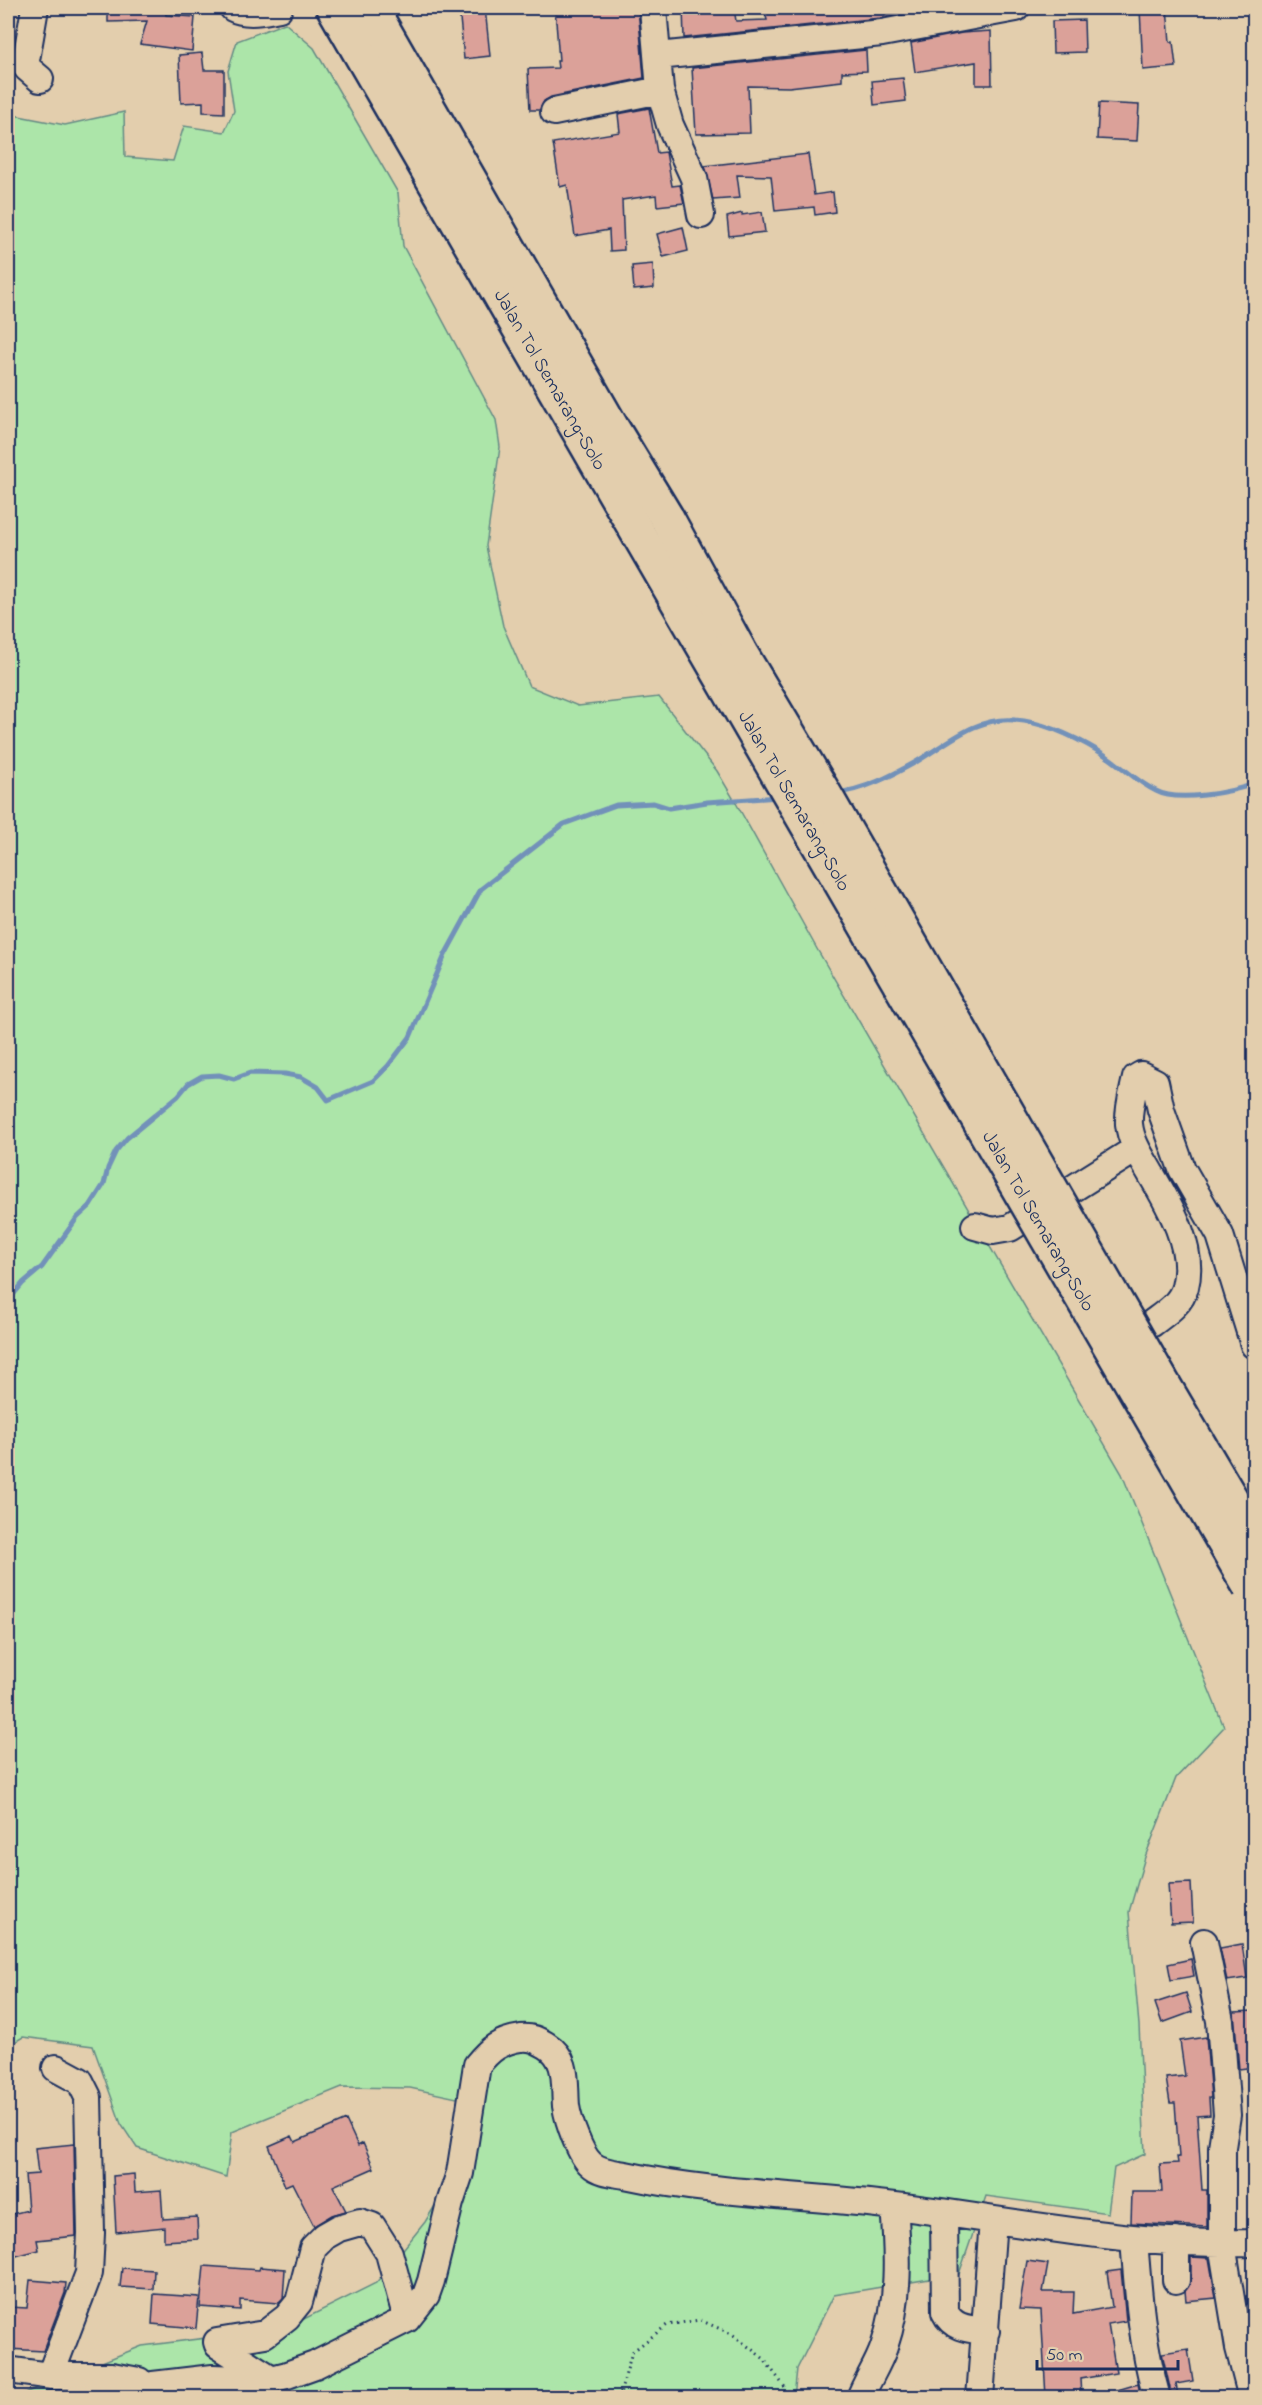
<svg xmlns="http://www.w3.org/2000/svg" width="1262" height="2405" font-family="'Indie Flower',sans-serif">
<rect width="100%" height="100%" fill="#e3cead"/>
<filter id="ink" filterUnits="userSpaceOnUse"><feTurbulence type="fractalNoise" baseFrequency=".0167" numOctaves="2"/><feDisplacementMap in="SourceGraphic" scale="12" xChannelSelector="R" yChannelSelector="G"/><feConvolveMatrix kernelMatrix="1 2 1 2 8 2 1 2 1" color-interpolation-filters="sRGB"/></filter>
<g filter="url(#ink)">
<path fill="#ace5a9" stroke="#648a84" stroke-width="1.5" d="M285,23l29,25 84,145 5,53 93,174 4,27 -14,99 17,80 26,60 49,20 81,-9 58,74 19,32 81,146 305,525 102,253 -48,51 -31,79 -16,55 10,113 6,129 -31,14 -6,45 -122,-17 -27,78 -125,21 -37,74 -3,28h-786l9,-1 125,-50 144,-18 90,-45 49,-61 40,-65 -3,-58 -52,-11 -68,-1 -110,45 -6,45 -89,-29 -16,-24 -28,-78 -70,-9 -15,9v-1932l57,11 59,-13 1,45 48,4 11,-35 40,6 10,-21 -6,-40 9,-30z"/>
<g fill="none" stroke-linecap="round" stroke-linejoin="round">
<path stroke="#7291b9" stroke-width="5" d="M836,793c28,-3 55,-17 80,-31 31,-18 60,-46 99,-42 29,2 60,17 85,32 19,11 35,29 56,39 22,12 75,1 98,-7
M8,1301l15,-18 19,-16 35,-49 13,-12 14,-22 4,-16 8,-17 11,-13 51,-42 10,-12 14,-8 17,-1 15,4 16,-6 35,1 16,3 17,10 10,13 45,-19 15,-15 22,-29 35,-82 36,-66 83,-65 52,-19 37,-2 16,5 38,-6 72,-5"/>
</g>
<path fill="#dba199" stroke="#1b2f5e" stroke-width="1.5" d="M108,8h57l1,7 29,2 -3,34 -52,-7 7,-23 -39,1z
M459,8h26l5,48 -26,3z
M555,8h83l6,70 -93,19 -7,4 -4,9h-10l-2,-41 30,-1 -1,-7h2z
M683,8h51l2,13 31,-1 -3,-12h173l-57,10 -196,20z
M1159,8h8l3,34h3l3,25 -33,3 -3,-61z
M1084,20l1,32 -32,1 -1,-32z
M991,31l1,54h-16v-23l-61,10 -4,-29 51,-10z
M866,50l1,21 -25,1v9l-53,6 -41,-1 2,47 -54,1 -4,-66z
M202,53l2,17h20v43l-21,-1v-10l-22,1 -2,-48z
M903,78l3,23 -32,4 -2,-24z
M1099,103l40,2 -2,36 -40,-2z
M649,108l8,45 9,-1 6,34 8,-1 4,18 -27,3 -1,-11 -34,5 2,50 -14,1 -1,-21 -34,6 -8,-51 -7,2 -7,-44 67,-11 -2,-18z
M808,154l6,41 19,-3 2,20 -20,3 -1,-8 -39,4 -4,-35 -34,-1 3,23 -27,2 -8,-34z
M762,212l3,20 -36,4 -2,-19 15,-4v2z
M683,227l5,24 -25,6 -6,-23z
M653,264l1,24 -20,2 -2,-24z
M1191,1883l2,39 -22,1 -3,-39z
M1242,1944l5,34 -20,3 -7,-33z
M1191,1959l3,17 -23,4 -3,-16z
M1186,1993l6,19 -30,11 -7,-20z
M1254,2011v56l-15,2 -5,-57z
M1206,2037l5,61h-2l1,17 -13,1 5,74h5v37l-76,-4 1,-31h30l-2,-28 18,-1 -1,-6h2l-4,-54h-5l-4,-25 19,-2 -5,-35z
M346,2120l12,26 5,-3 11,25 -41,18 13,25 -14,4 -18,11 -22,-43 -7,3 -16,-40 23,-10 3,6z
M74,2144l2,92 -39,4 2,10 -27,7 -4,-17v-25l20,-5 -3,-35 13,-1 -3,-26z
M134,2174l1,18 26,-2 2,29 34,-2 1,22 -34,2v-14l-48,5 -3,-56z
M1191,2257l18,1 7,40 -30,3 -1,-10 6,-11z
M1027,2261l21,3 -5,28h31l-1,22 39,-7 -5,-35 14,-2 5,51 -18,3 8,49 -36,6 1,18h-35l-5,-87 -22,-1z
M204,2266l55,4 1,-3 25,2 -2,30 -4,4 -39,-3v10l-40,-3z
M122,2268l32,2 -1,19 -33,-2z
M30,2280l36,3 -1,10 -22,58 -35,-2v-42l19,1z
M154,2294l45,3 -3,31 -44,-4z
M1254,2295v38h-2l-6,-37z
M1188,2349l5,32 -17,3 2,12 -6,1 -10,-44z
M1138,2384l3,13h-34v-4z"/>
<g fill="none" stroke-linecap="round" stroke-linejoin="round">
<defs>
<path id="minor" d="M35,8l-9,52 1,8 13,11
M233,8c13,7 32,3 46,0
M653,8l7,82 10,35 24,53 7,37
M658,56l224,-23 134,-25
M554,112l106,-22
M975,1226l18,5 17,-3 126,-79
M1151,1324c13,-10 30,-20 34,-37 10,-38 -15,-81 -34,-113 -9,-16 -20,-31 -22,-50 -1,-15 4,-32 7,-46l5,-3 14,7 6,28 21,59 38,66 34,110
M1204,1942l16,79 7,94 -5,32v97l17,104 13,50
M944,2213l1,99c8,17 25,17 41,19
M1134,2239c4,54 8,106 23,159
M1176,2241v39
M8,2370l42,6 39,-103 2,-40 -3,-136 -8,-16 -24,-13
M50,2376h62l27,5
M272,2379l-54,-34 -1,-3 48,-8 22,-17 12,-15 14,-54 12,-12 14,-8 21,-6 12,4 17,27 18,66
M91,2398l62,-13 60,-7 54,2 20,-5 28,-10 92,-46 19,-24 5,-14 19,-78 10,-30 17,-108c13,-16 23,-24 44,-27 11,-1 16,2 25,7 23,14 18,38 20,61 2,14 14,49 25,58 8,8 23,9 34,11 88,19 180,20 270,31 120,15 238,40 359,37
M860,2398c7,-18 18,-33 24,-51 16,-46 14,-93 10,-141
M980,2398l13,-178"/>
<g id="highway">
<path id="s1" d="M334,8l305,527"/>
<path d="M371,8l241,420 56,92"/>
</g>
</defs>
<use href="#minor" stroke="#1b2f5e" stroke-width="30"/>
<use href="#highway" stroke="#1b2f5e" stroke-width="38"/>
<path stroke="#1b2f5e" stroke-width="3" stroke-dasharray="1.5 4.5" stroke-linecap="butt" d="M619,2398l13,-46 35,-27 33,-5 32,14 31,24 30,40"/>
<use href="#minor" stroke="#e3cead" stroke-width="26"/>
<use href="#highway" stroke="#e3cead" stroke-width="33"/>
<defs>
<g id="highway-bridge">
<path d="M668,520l73,134 80,134 341,594 92,156"/>
<path id="s2" d="M639,535l611,1052"/>
</g>
</defs>
<use href="#highway-bridge" stroke="#1b2f5e" stroke-width="38" stroke-linecap="butt"/>
<use href="#highway-bridge" stroke="#e3cead" stroke-width="33"/>
</g>
</g>
<g text-anchor="middle" dominant-baseline="central" stroke-width="5" stroke-linejoin="round" paint-order="stroke">
<g font-size="20" fill="#1b2f5e" stroke="#e3cead">
<text stroke="none"><textPath href="#s1" startOffset="430">Jalan Tol Semarang–Solo</textPath></text>
<text stroke="none"><textPath href="#s2" startOffset="308">Jalan Tol Semarang–Solo</textPath></text>
<text stroke="none"><textPath href="#s2" startOffset="794">Jalan Tol Semarang–Solo</textPath></text>
</g>
</g>
<rect width="1262" height="2405" fill="none" stroke="#e3cead" stroke-width="30"/>
<rect x="15" y="15" width="1232" height="2375" fill="none" stroke="#1b2f5e" stroke-width="2" filter="url(#ink)"/>
<path d="M1037 2360v9h141v-9" fill="none" stroke="#1b2f5e" stroke-width="3"/>
<text x="1046" y="2360" font-size="18" fill="#1b2f5e" stroke="#e3cead" stroke-width="4.5" paint-order="stroke">50 m</text>
</svg>
